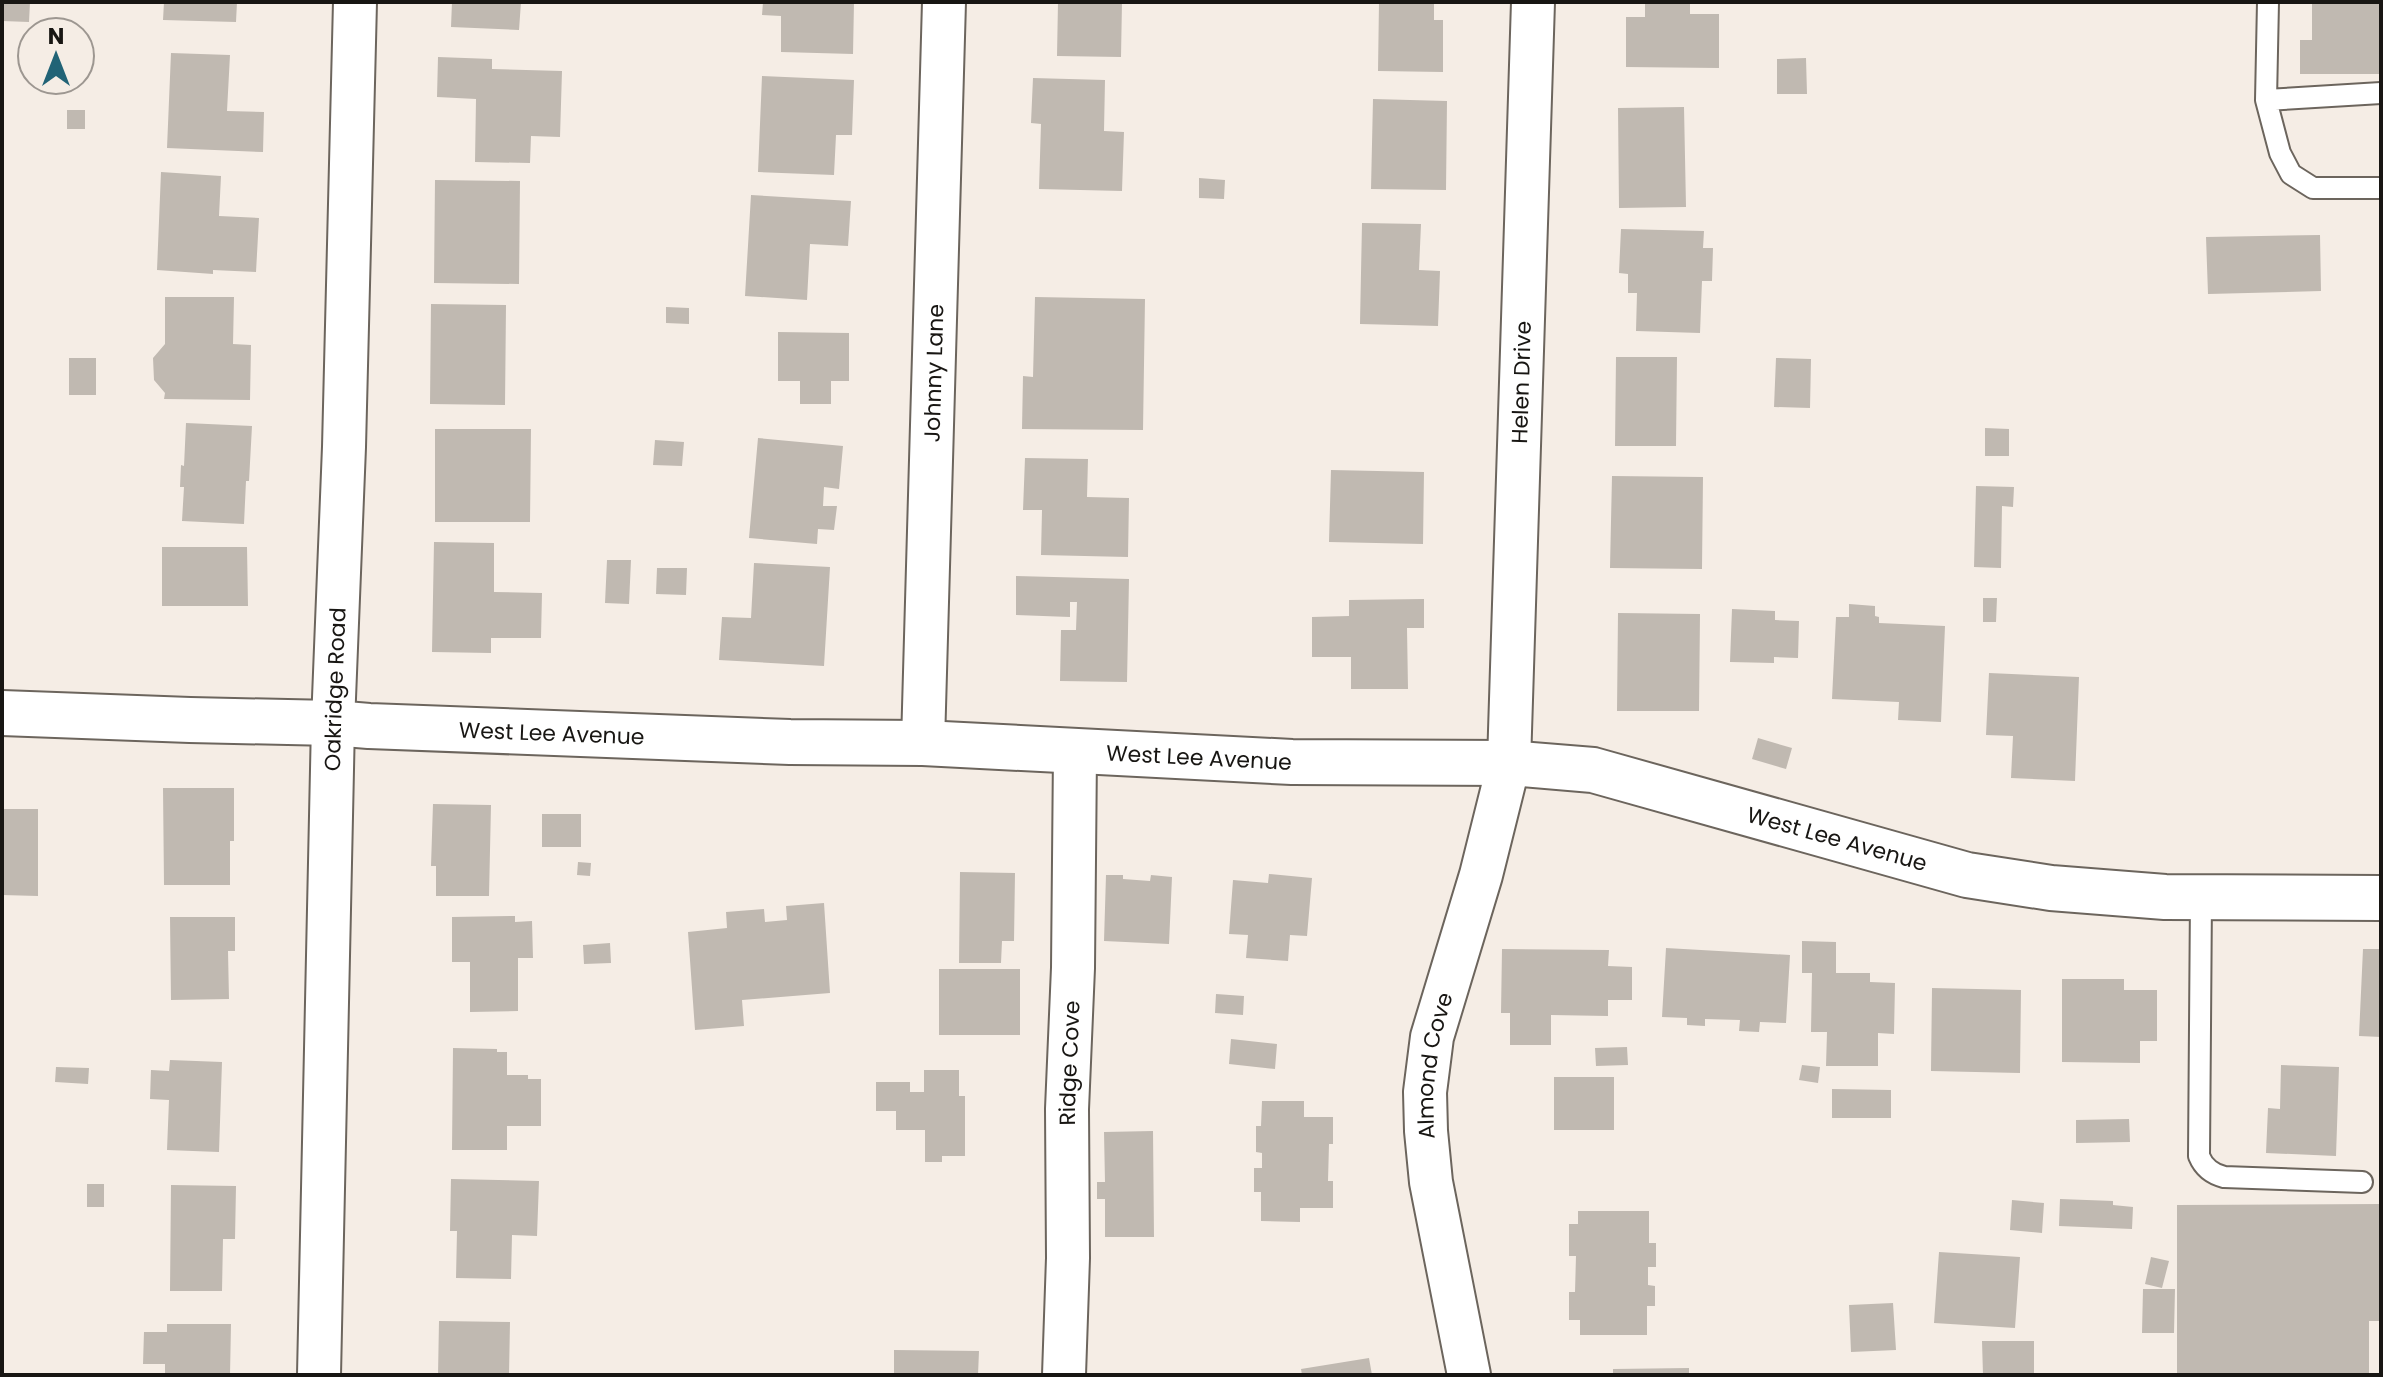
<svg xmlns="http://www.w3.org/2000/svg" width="2383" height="1377" font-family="Poppins,sans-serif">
<rect width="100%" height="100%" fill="#f5ede5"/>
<path fill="#c0b9b1" d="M2,2h28l-1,20 -27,-1z
M164,2h73l-1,20 -73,-2z
M452,2h69l-2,28 -68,-3z
M763,2h91l-1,52 -72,-2v-36l-19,-1z
M1058,2h64l-1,55 -64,-1z
M1379,2h55v18h9v52l-65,-1z
M1645,2h45v12h29v54l-93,-1v-50h19z
M2312,2h69v72h-81v-34h12z
M171,53l59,2 -3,56 37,1 -1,40 -96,-4z
M438,57l54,2v10l70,2 -2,66 -29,-1 -1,27 -55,-1 1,-63 -39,-2z
M1806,58l1,36h-30v-35z
M762,76l92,4 -2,55h-16l-2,40 -76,-3z
M1033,78l72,2 -1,51 20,1 -2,59 -83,-2 2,-65 -10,-1z
M1373,99l74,2 -1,89 -75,-1z
M1684,107l2,100 -67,1 -1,-100z
M67,110h18v19h-18z
M161,172l60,4 -2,40 40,2 -3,54 -43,-2v4l-56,-4z
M1199,178l26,2 -1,19 -25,-1z
M435,180l85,1 -1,103 -85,-1z
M751,195l100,6 -3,45 -38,-2 -3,56 -62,-4z
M1362,223l59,1 -2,46 21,1 -2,55 -78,-2z
M1621,229l83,2 -1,17h10l-1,33h-10l-2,52 -64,-2 1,-38h-9v-19l-9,-1z
M2320,235l1,56 -113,3 -2,-57z
M165,297h69l-1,47 18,1 -1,55 -86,-1 1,-6 -11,-13 -1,-22 12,-14z
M1035,297l110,2 -2,131 -121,-1 1,-53 10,1z
M431,304l75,1 -1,100 -75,-1z
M666,307l23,1v16l-23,-1z
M778,332l71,1v48h-18v23h-31v-23h-22z
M1616,357h61l-1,89h-61z
M69,358h27v37h-27z
M1776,358l35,1 -1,49 -36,-1z
M186,423l66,3 -3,55h-3l-2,43 -62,-3 2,-34h-4l1,-22 3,1z
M1985,428l24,1v27h-24z
M435,429h96l-1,93h-95z
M758,438l85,8 -4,43 -15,-2 -1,19h14l-3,24 -16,-1 -1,15 -68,-6z
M655,440l29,2 -2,24 -29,-1z
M1025,458l63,1 -1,38 42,1 -1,59 -87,-2 1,-45h-19z
M1331,470l93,2 -1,72 -94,-2z
M1612,476l91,1 -1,92 -92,-1z
M1976,486l38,1 -1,20 -11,-1 -1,62 -27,-1z
M434,542l60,1v49l48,1 -1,45h-50v15l-59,-1z
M162,547h85l1,59h-86z
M607,560h24l-2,44 -24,-1z
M754,563l76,4 -6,99 -105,-6 3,-43 29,1z
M657,568h30l-1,27 -30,-1z
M1016,576l113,3 -2,103 -67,-1 1,-51h15l1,-28h-7v15l-54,-2z
M1983,598h14l-1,24h-13z
M1424,599v29h-17l1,61h-57v-32h-39v-40l37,-1v-16z
M1849,604l26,2v10l4,1v6l66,3 -4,96 -43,-2 1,-18 -67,-3 4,-82h13z
M1732,609l43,2v9l24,1 -1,37 -24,-1v6l-44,-1z
M1618,613l82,1 -1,97h-82z
M1989,673l90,4 -4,104 -64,-3 2,-42 -27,-1z
M1758,738l34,10 -6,21 -34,-10z
M163,788h71v53h-4v44h-66z
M433,804l58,1 -2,91h-53v-30h-5z
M2,809h36v87l-36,-1z
M542,814h39v33h-39z
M578,862l13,1 -1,13 -13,-1z
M960,872l55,1 -1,68h-12l-1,22h-42z
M1269,874l43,4 -5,58 -17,-1 -2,26 -42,-3 2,-23 -19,-1 4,-54 35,3z
M1106,875h17v4l27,2 1,-6 21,2 -3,67 -65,-3z
M824,903l6,90 -88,7 2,26 -49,4 -7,-98 39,-4 -1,-16 38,-3 1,13 22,-2 -1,-14z
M515,916v6l17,-1 1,37h-15v53l-48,1v-50h-18v-45z
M170,917h65v34h-7l1,48 -58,1z
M1802,941l34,1v31h34v9l25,1 -1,51 -16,-1v33h-52l1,-34h-16l1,-59h-10z
M610,943l1,20 -27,1 -1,-19z
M1666,948l124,7 -4,68 -26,-1 -1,10 -20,-1 1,-11 -35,-1v7l-18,-1v-7l-25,-1z
M1502,949l107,1 -1,16 24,1v33h-24v16l-57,-1v30h-41v-32h-9z
M2363,949h18v88l-22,-1z
M939,969h81v66h-81z
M2062,979h62v11h33v51h-17v22l-78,-1z
M1932,988l89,2 -1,83 -89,-2z
M1216,994l28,2 -1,19 -28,-2z
M1231,1039l46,5 -2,25 -46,-5z
M1627,1047l1,18 -32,1 -1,-18z
M453,1048l44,1v3h10v23h21v4h13v47h-34v24h-55z
M170,1060l52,2 -3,90 -52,-2 2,-50 -19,-1 1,-29 18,1z
M1802,1065l18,2 -2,16 -19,-3z
M2281,1065l58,2 -3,89 -70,-3 2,-45 12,1z
M56,1067l33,1 -1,16 -33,-2z
M924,1070h35v26h6v60h-23v6h-17v-32h-29v-19h-20v-29h34v10h14z
M1554,1077h60v53h-60z
M1832,1089l59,1v28h-59z
M1262,1101h42v16h29v27h-4l-1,37h5v27h-33v14l-39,-1v-29h-7v-24h8v-15l-6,-1v-26h5z
M2129,1119l1,23 -54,1v-23z
M1153,1131l1,106h-49v-38h-8v-17h8l-1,-50z
M451,1179l88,2 -2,55 -25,-1 -1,44 -55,-1 1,-47h-7z
M87,1184h17v23h-17z
M171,1185l65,1 -1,53h-12l-1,52h-52z
M2060,1199l53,2v4l20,2 -1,22 -73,-3z
M2012,1200l32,3 -2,30 -32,-3z
M2381,1204v117h-12v54h-192v-170z
M1578,1211h71v32h7v24h-8v18l7,1v20h-8v29h-67v-15h-11v-28h6l1,-36h-7v-32h9z
M1939,1252l81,5 -5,71 -81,-5z
M2151,1257l18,4 -7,27 -17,-4z
M2143,1289h32l-1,44h-32z
M1893,1303l3,47 -45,2 -2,-47z
M439,1321l71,1 -1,53h-71z
M167,1324h64l-1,51h-65v-11h-22l1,-32h23z
M1982,1341h52v34h-51z
M894,1350l85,1 -1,24h-84z
M1369,1358l3,17h-70l-1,-6z
M1689,1368v7h-76v-6z"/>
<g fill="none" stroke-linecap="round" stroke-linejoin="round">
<defs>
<path id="service" d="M2268,2l-2,98 14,53 11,21 22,14h68
M2266,100l115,-7
M2201,897l-2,259c5,12 13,18 25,21l138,5"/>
<g id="minor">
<path id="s1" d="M923,743l21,-741"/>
<path id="s2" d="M319,1375l14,-652 11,-276 11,-445"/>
<path id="s3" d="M1064,1375l4,-117 -1,-149 6,-141 2,-216"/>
<path id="s4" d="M1469,1375l-38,-193 -5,-51 -1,-39 7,-55 49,-162 28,-112 24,-761"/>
</g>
<g id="tertiary">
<path id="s5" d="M2,713l188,7 143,3 36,3 421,16 133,1 369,19 217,1 84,7 374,105 84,13 114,9 216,1"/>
</g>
</defs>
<use href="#service" stroke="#6c655d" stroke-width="24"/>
<use href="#minor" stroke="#6c655d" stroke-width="46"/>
<use href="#tertiary" stroke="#6c655d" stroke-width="48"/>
<use href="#service" stroke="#fff" stroke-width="20"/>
<use href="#minor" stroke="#fff" stroke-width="42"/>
<use href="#tertiary" stroke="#fff" stroke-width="44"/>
</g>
<g text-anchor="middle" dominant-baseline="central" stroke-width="6" stroke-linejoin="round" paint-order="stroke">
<g font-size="22" fill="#181613" stroke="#f5ede5">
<text stroke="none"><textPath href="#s1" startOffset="370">Johnny Lane</textPath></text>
<text stroke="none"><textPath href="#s4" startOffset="1008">Helen Drive</textPath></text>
<text stroke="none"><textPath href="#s2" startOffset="686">Oakridge Road</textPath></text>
<text stroke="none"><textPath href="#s5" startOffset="550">West Lee Avenue</textPath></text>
<text stroke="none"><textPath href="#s5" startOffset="1198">West Lee Avenue</textPath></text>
<text stroke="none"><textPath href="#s5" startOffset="1846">West Lee Avenue</textPath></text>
<text stroke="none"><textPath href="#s3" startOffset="312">Ridge Cove</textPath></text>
<text stroke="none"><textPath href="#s4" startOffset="314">Almond Cove</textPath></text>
</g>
</g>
<rect width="2383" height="1377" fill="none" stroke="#181613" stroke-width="8"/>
<g transform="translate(56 56)"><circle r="38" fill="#f5ede5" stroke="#9d9791" stroke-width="2"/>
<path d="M0-6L14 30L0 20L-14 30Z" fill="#216376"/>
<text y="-12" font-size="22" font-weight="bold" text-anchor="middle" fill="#181613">N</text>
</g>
</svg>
